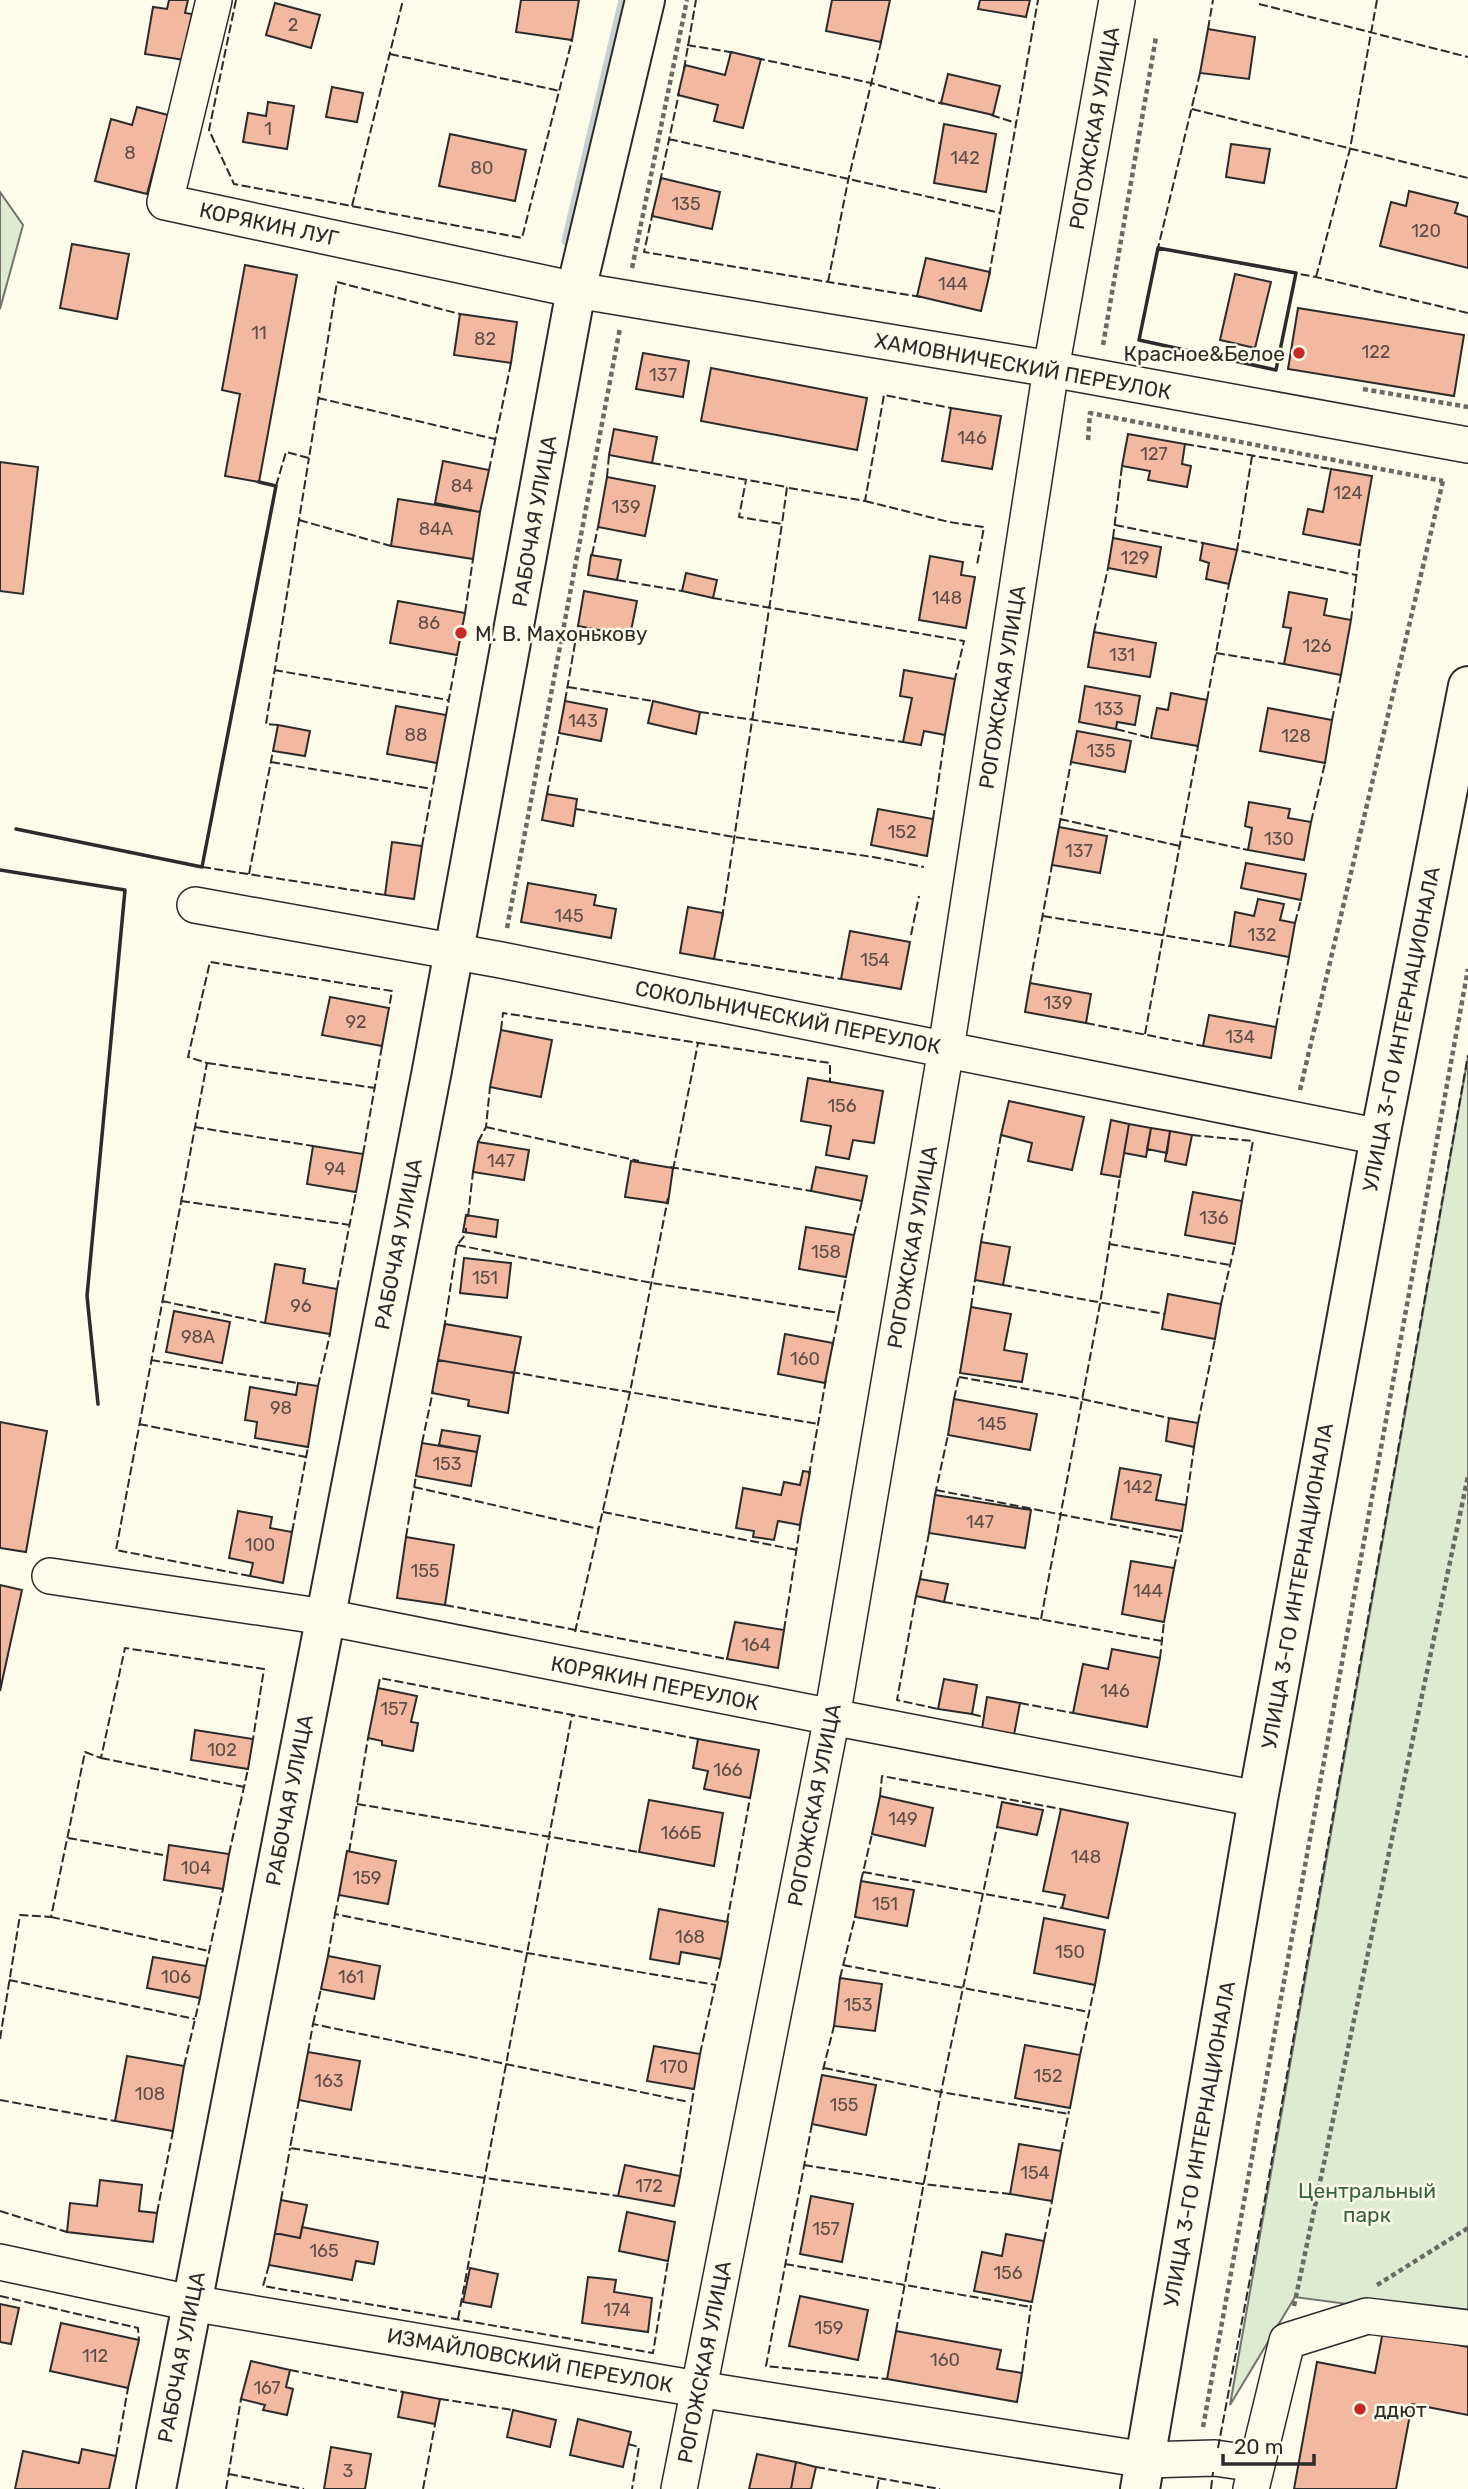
<svg xmlns="http://www.w3.org/2000/svg" width="1468" height="2489" font-family="Rubik,sans-serif">
<rect width="100%" height="100%" fill="#fdfbea"/>
<path fill="#deebd1" stroke="#74746e" stroke-width="2" d="M0,192l23,33 -23,84z
M1468,1057v1263l-173,-23 -65,108z"/>
<g fill="none" stroke-linecap="round" stroke-linejoin="round">
<path stroke="#c7d0d0" stroke-width="9" d="M566,241l57,-241"/>
</g>
<path fill="#f2b8a0" stroke="#2b2b2b" stroke-width="2" d="M169,0h19l-3,13 7,1 -7,46 -40,-6 8,-47 14,2z
M521,0h58l-7,40 -56,-8z
M832,0h58l-9,42 -55,-11z
M980,0h50l-4,17 -48,-8z
M275,3l45,12 -9,33 -45,-13z
M1208,29l47,8 -6,42 -49,-6z
M731,52l30,7 -18,69 -29,-7 4,-16 -40,-10 7,-30 40,10z
M948,74l52,12 -7,29 -52,-12z
M332,87l31,6 -6,29 -31,-5z
M268,102l26,4 -7,43 -44,-7 5,-29 18,3z
M137,107l31,8 -21,79 -52,-13 16,-62 21,6z
M944,124l52,10 -10,58 -52,-9z
M450,134l76,16 -11,51 -76,-15z
M1231,144l39,5 -6,34 -38,-6z
M661,178l59,14 -8,37 -60,-13z
M1409,191l49,12 -3,10 13,4v51l-88,-22 11,-44 15,4z
M72,244l57,10 -12,65 -57,-11z
M926,258l64,14 -9,39 -64,-15z
M245,265l52,10 -38,207 -34,-6 15,-82 -18,-4z
M1235,274l36,8 -16,66 -35,-8z
M1298,308l166,27 -10,61 -166,-27z
M460,314l57,8 -6,41 -57,-8z
M643,353l46,8 -6,36 -47,-8z
M711,368l156,30 -10,52 -156,-29z
M951,408l50,8 -9,53 -50,-8z
M614,429l43,8 -5,26 -43,-8z
M1128,434l57,10 -3,20 9,2 -4,21 -39,-7 2,-9 -28,-5z
M443,461l46,9 -9,42 -45,-9z
M0,462l38,5 -15,127 -23,-3z
M1331,469l41,7 -12,69 -57,-11 5,-25 15,3z
M607,477l48,9 -10,50 -47,-9z
M398,499l82,13 -7,47 -82,-13z
M1113,538l48,9 -5,30 -48,-9z
M1203,543l34,7 -8,34 -23,-5 3,-16 -9,-3z
M591,555l30,5 -4,20 -29,-5z
M930,556l33,6 -2,13 14,2 -9,51 -47,-8z
M686,573l31,7 -4,18 -31,-7z
M584,591l53,10 -7,35 -52,-10z
M1289,592l38,7 -3,16 27,5 -10,55 -57,-11 7,-36 -8,-1z
M398,601l67,12 -8,42 -67,-12z
M1094,632l62,11 -6,34 -62,-10z
M904,670l51,9 -10,56 -21,-4 -3,14 -18,-3 9,-44 -12,-2z
M1085,686l55,10 -5,29 -18,-3 -1,7 -37,-7z
M1171,693l36,7 -9,46 -47,-8 6,-30 11,2z
M565,701l42,8 -6,32 -42,-8z
M653,701l47,11 -4,22 -48,-11z
M396,706l50,9 -9,48 -50,-9z
M1268,708l64,12 -7,43 -65,-12z
M278,725l32,6 -5,25 -32,-5z
M1077,731l54,10 -6,31 -54,-10z
M547,794l30,5 -4,27 -31,-6z
M1249,802l41,7 -2,9 23,4 -7,38 -56,-10 4,-22 -7,-2z
M878,809l55,10 -6,37 -56,-11z
M1059,827l48,9 -7,37 -48,-8z
M392,842l30,4 -8,53 -29,-4z
M1246,863l60,11 -5,26 -60,-12z
M528,883l68,12 -2,10 22,4 -5,29 -90,-16z
M1258,899l26,5 -4,16 15,3 -6,34 -59,-11 5,-34 19,4z
M688,907l35,6 -9,46 -34,-6z
M850,931l60,11 -9,47 -60,-10z
M1030,983l61,11 -5,29 -61,-11z
M330,997l59,11 -7,38 -60,-11z
M1209,1015l67,12 -5,31 -68,-12z
M501,1030l51,10 -11,57 -51,-10z
M808,1078l75,13 -9,52 -21,-3 -4,19 -23,-4 5,-29 -30,-5z
M1009,1101l75,16 -12,53 -44,-9 4,-18 -31,-8z
M1111,1120l18,4 -9,53 -19,-3z
M1129,1124l22,4 -5,29 -22,-4z
M1151,1128l19,3 -3,22 -20,-4z
M1170,1131l22,4 -6,30 -21,-4z
M478,1142l51,8 -5,30 -51,-8z
M313,1146l50,8 -7,38 -49,-8z
M631,1161l42,7 -5,35 -43,-6z
M816,1167l51,9 -5,25 -51,-10z
M1193,1192l49,9 -7,43 -50,-9z
M466,1215l32,5 -2,17 -33,-5z
M806,1227l48,8 -8,42 -47,-8z
M981,1242l29,5 -7,38 -28,-5z
M464,1258l47,5 -4,35 -47,-5z
M275,1264l30,5 -2,14 34,6 -7,45 -65,-11z
M1168,1294l53,10 -6,35 -53,-10z
M971,1307l40,7 -7,36 23,4 -5,28 -62,-9z
M174,1311l56,11 -8,41 -56,-11z
M445,1324l76,13 -7,36 -76,-13z
M785,1334l48,9 -8,40 -47,-9z
M438,1360l76,13 -6,40 -40,-7 1,-6 -37,-7z
M298,1383l20,3 -10,61 -53,-9 2,-16 -12,-2 5,-33 46,8z
M954,1399l83,15 -7,36 -82,-15z
M1169,1418l29,5 -4,24 -28,-6z
M0,1422l47,9 -21,121 -26,-4z
M442,1430l38,6 -3,16 -38,-7z
M422,1443l55,9 -6,34 -55,-10z
M1120,1468l41,7 -5,25 30,5 -4,26 -71,-12z
M803,1471l7,1 -10,53 -22,-4 -4,19 -21,-3 1,-6 -18,-3 7,-40 38,7 3,-13 16,3z
M935,1495l96,15 -6,38 -96,-15z
M238,1511l34,6 -2,11 22,4 -9,51 -33,-7 3,-13 -24,-5z
M406,1537l48,8 -9,60 -48,-7z
M1131,1561l43,7 -10,54 -42,-8z
M920,1579l28,5 -4,18 -28,-6z
M0,1585l22,5 -22,101z
M735,1622l49,8 -6,38 -51,-9z
M1112,1649l48,9 -13,69 -74,-14 10,-49 25,5z
M944,1679l33,6 -5,29 -34,-5z
M378,1688l39,8 -6,26 7,1 -5,28 -31,-6v-4l-14,-3z
M987,1697l33,6 -6,32 -32,-6z
M195,1730l58,9 -5,30 -57,-9z
M698,1739l61,11 -9,48 -46,-9 4,-18 -15,-3z
M880,1796l53,12 -8,38 -53,-12z
M649,1800l74,13 -9,53 -75,-14z
M1002,1802l41,8 -6,25 -40,-8z
M1061,1809l67,14 -20,95 -46,-10 3,-13 -22,-4z
M169,1845l60,9 -6,35 -59,-9z
M347,1851l49,10 -8,43 -49,-9z
M861,1881l53,9 -7,36 -52,-9z
M659,1909l69,13 -7,37 -40,-7 -2,12 -29,-5z
M1044,1918l61,12 -10,55 -61,-12z
M328,1956l52,10 -6,33 -53,-10z
M153,1957l53,9 -6,32 -53,-10z
M840,1978l42,6 -7,47 -41,-5z
M1025,2045l55,10 -10,53 -55,-10z
M654,2046l46,8 -6,35 -47,-8z
M308,2052l52,9 -9,49 -52,-10z
M127,2056l57,10 -11,65 -58,-10z
M822,2075l54,10 -10,50 -54,-11z
M1019,2144l42,7 -9,50 -42,-7z
M625,2165l55,11 -6,30 -56,-10z
M100,2180l42,5 -3,26 18,2 -4,29 -86,-10 3,-29 27,3z
M811,2196l42,8 -11,58 -42,-8z
M281,2200l26,5 -7,33 -25,-5z
M627,2212l48,10 -7,39 -49,-10z
M302,2227l76,15 -4,22 -18,-3 -4,19 -83,-15 6,-32 25,5z
M1006,2234l38,7 -12,61 -58,-11 8,-39 20,4z
M470,2268l28,6 -7,33 -28,-5z
M588,2277l28,3 -2,12 38,6 -4,34 -66,-9z
M800,2296l68,14 -10,50 -69,-14z
M0,2304l19,4 -8,36 -11,-2z
M61,2323l78,17 -11,48 -78,-17z
M896,2331l105,19 -4,19 25,4 -5,29 -130,-23z
M1383,2331l85,16v68l-56,-11 -16,85h-102l23,-127 58,11z
M251,2361l39,9 -4,17 7,2 -6,26 -24,-5 2,-5 -24,-6z
M403,2392l37,7 -5,25 -37,-7z
M513,2410l43,10 -6,27 -43,-10z
M578,2419l53,13 -8,35 -53,-12z
M331,2447l40,7 -6,35h-41z
M82,2449l34,7 -7,33h-94l8,-38 56,12z
M757,2454l39,8 -5,27h-42z
M796,2462l20,5 -5,22h-20z"/>
<g fill="none" stroke-linecap="round" stroke-linejoin="round">
<defs>
<path id="minor" d="M214,0l-49,202 411,88 475,79 417,76
M195,905l306,55 879,177
M50,1576l275,41 507,100 426,82
M0,2262l191,41 507,86 448,71 69,-2 41,6
M679,2489l153,-772 114,-668 105,-680 66,-369
M1251,2489l36,-148 80,-25 101,12"/>
<path id="major" d="M156,2489l276,-1419 144,-780 69,-290
M1140,2489l118,-690 122,-662 88,-451"/>
</defs>
<use href="#minor" stroke="#2b2b2b" stroke-width="38"/>
<use href="#major" stroke="#2b2b2b" stroke-width="42"/>
<path stroke="#6a6964" stroke-width="4.5" stroke-dasharray="5 3.5" stroke-linecap="butt" d="M632,268l55,-268
M1103,345l53,-308
M1363,389l105,18
M1088,440l2,-27 353,68
M507,928l113,-600
M1300,1090l143,-609
M1377,2285l91,-57
M1294,2306l174,-830
M1203,2427l265,-1458"/>
<use href="#minor" stroke="#fdfbea" stroke-width="35"/>
<use href="#major" stroke="#fdfbea" stroke-width="38"/>
<path stroke="#2b2b2b" stroke-width="2" stroke-dasharray="9 3.5" stroke-linecap="butt" d="M236,0l-27,130 25,54 288,54 50,-198
M1259,4l209,53
M1208,29l5,-29
M687,45l49,8
M390,54l170,37
M756,58l115,25 72,21
M684,69l12,-69
M1200,73l-42,175 158,29 152,36
M1192,109l276,69
M991,115l25,8
M669,139l332,74
M660,182l19,-89
M352,206l51,-206
M653,212l-9,40 277,45
M989,276l49,-276
M1316,277l34,-128 27,-149
M828,282l20,-101 34,-143
M318,398l177,41
M1185,444l146,25
M1252,456l-15,94 119,25
M652,463l135,24 -5,37
M489,470l22,-107
M607,477l2,-22
M276,486l10,-34 23,6 28,-176 123,32
M789,488l76,13 19,-106 67,13
M865,501l84,21 35,5 -7,38
M299,520l92,26
M1115,525l88,18
M1113,538l9,-72
M592,555l6,-28
M617,580l65,11
M713,598l251,43 -9,38
M465,613l8,-54
M1351,620l9,-75
M1094,632l14,-64
M1216,653l68,11
M274,670l174,30
M568,687l85,14
M1207,700l22,-116
M565,701l13,-75
M700,712l203,30
M446,715l11,-60
M1332,720l9,-45
M278,725l-12,-1 43,-266
M1116,729l35,9
M271,762l161,27
M547,794l12,-61
M576,809l158,28 139,20 51,10
M933,819l12,-84
M1060,819l120,27
M1311,822l14,-59
M1059,827l12,-65
M1182,836l66,14
M422,846l15,-83
M202,867l183,28
M249,874l24,-123
M1043,916l187,30
M722,918l60,-394 -43,-7 7,-37
M1295,923l6,-23
M911,935l8,-39
M714,959l127,20
M1030,983l22,-118
M1086,1023l117,23
M1276,1027l13,-70
M501,1030l2,-17 327,50v19
M1145,1034l53,-288
M207,1063l168,25
M195,1127l118,19
M486,1127l153,34
M1192,1135l61,6 -11,60
M478,1142l8,-15 4,-40
M363,1154l19,-108
M670,1167l141,24
M673,1170l25,-127
M181,1201l169,24
M468,1217l5,-45
M854,1235l8,-34
M981,1242l20,-107
M1109,1244l121,21
M457,1245l195,38 187,30 -7,35
M1003,1285l162,29
M337,1289l19,-97
M162,1301l103,22
M1221,1304l14,-60
M971,1307l4,-27
M839,1313l7,-36
M444,1329l13,-84 9,-11v-6
M151,1360l147,23
M511,1372l307,52
M959,1377l123,22 87,19
M318,1386l12,-52
M954,1399l5,-23
M1198,1423l17,-84
M139,1424l167,33
M422,1443l11,-52
M809,1475l17,-96
M414,1487l185,42
M936,1490l245,48
M935,1495l13,-60
M1186,1505l8,-58
M603,1512l194,38
M292,1532l16,-85
M406,1537l10,-61
M1174,1568l8,-37
M250,1576l-134,-26 91,-487 -19,-6 22,-95 182,29 -3,17
M920,1579l9,-46
M916,1596l-19,104 41,9
M944,1602l218,39
M445,1605l282,54
M1041,1619l59,-315 20,-127
M784,1630l17,-110
M575,1632l55,-240 38,-194
M1160,1658l4,-36
M378,1688l2,-10 318,61
M1020,1703l53,10
M972,1714l12,3
M101,1758l143,29
M880,1796l2,-20 179,33
M357,1804l282,48
M68,1838l100,18
M349,1852l19,-114
M229,1854l19,-85
M863,1872l199,36
M861,1881l11,-47
M335,1914l4,-19
M51,1917l158,34
M727,1922l23,-124
M328,1956l7,-42 192,39 189,32
M843,1965l246,47
M206,1966l17,-77
M840,1978l15,-61
M9,1980l186,39
M313,2024l8,-35
M0,2039l20,-124 31,2 34,-165 16,6 24,-110 139,21 -11,70
M308,2052l5,-28 376,78
M700,2054l21,-95
M1080,2055l15,-70
M184,2066l16,-68
M824,2068l117,24 128,22
M823,2070l11,-44
M0,2100l115,21
M299,2100l-9,48 195,30 133,18
M812,2124l-46,242 121,13
M1061,2151l8,-40
M804,2165l119,19 87,10
M680,2176l14,-87
M281,2200l9,-52
M0,2211l67,21
M157,2213l16,-82
M1044,2241l8,-40
M785,2264l246,43
M269,2265l-6,21 390,67 15,-92
M0,2296l138,32 1,12
M458,2319l114,-604
M896,2331l45,-239 56,-265
M290,2370l113,22
M1022,2373l9,-68
M440,2399l73,11
M628,2444l11,3 -7,42
M1218,2448l45,-238 205,-1155
M116,2456l12,-68
M816,2467l124,22
M229,2474l75,15
M226,2489l15,-90
M423,2489l12,-65
M877,2489l2,-11
M1211,2489l2,-17"/>
<path stroke="#2b2b2b" stroke-width="3.5" d="M1158,248l138,25 -20,97 -137,-30z
M16,829l186,38 74,-381 -17,-4
M0,870l125,20 -38,406 11,108"/>
</g>
<g fill="#c62828" stroke="#fdfbea" stroke-width="2.5">
<circle cx="1299" cy="353" r="7"/>
<circle cx="461" cy="633" r="7"/>
<circle cx="1360" cy="2409" r="7"/>
</g>
<g text-anchor="middle" dominant-baseline="central" stroke-width="5" stroke-linejoin="round" paint-order="stroke">
<g font-size="18" fill="#5d4e48">
<text x="293" y="25">2</text>
<text x="268" y="129">1</text>
<text x="130" y="153">8</text>
<text x="965" y="158">142</text>
<text x="482" y="168">80</text>
<text x="686" y="204">135</text>
<text x="1426" y="231">120</text>
<text x="953" y="284">144</text>
<text x="259" y="333">11</text>
<text x="485" y="339">82</text>
<text x="1376" y="352">122</text>
<text x="663" y="375">137</text>
<text x="972" y="438">146</text>
<text x="1154" y="454">127</text>
<text x="462" y="486">84</text>
<text x="1348" y="493">124</text>
<text x="626" y="507">139</text>
<text x="436" y="529">84А</text>
<text x="1135" y="558">129</text>
<text x="947" y="598">148</text>
<text x="429" y="623">86</text>
<text x="1317" y="646">126</text>
<text x="1122" y="655">131</text>
<text x="1109" y="709">133</text>
<text x="583" y="721">143</text>
<text x="416" y="735">88</text>
<text x="1296" y="736">128</text>
<text x="1101" y="751">135</text>
<text x="902" y="832">152</text>
<text x="1279" y="839">130</text>
<text x="1079" y="851">137</text>
<text x="569" y="916">145</text>
<text x="1262" y="935">132</text>
<text x="875" y="960">154</text>
<text x="1058" y="1003">139</text>
<text x="356" y="1022">92</text>
<text x="1240" y="1037">134</text>
<text x="842" y="1106">156</text>
<text x="501" y="1161">147</text>
<text x="335" y="1169">94</text>
<text x="1214" y="1218">136</text>
<text x="826" y="1252">158</text>
<text x="485" y="1278">151</text>
<text x="301" y="1306">96</text>
<text x="198" y="1337">98А</text>
<text x="805" y="1359">160</text>
<text x="281" y="1408">98</text>
<text x="992" y="1424">145</text>
<text x="447" y="1464">153</text>
<text x="1138" y="1487">142</text>
<text x="980" y="1522">147</text>
<text x="260" y="1545">100</text>
<text x="425" y="1571">155</text>
<text x="1148" y="1591">144</text>
<text x="756" y="1645">164</text>
<text x="1115" y="1691">146</text>
<text x="394" y="1709">157</text>
<text x="222" y="1750">102</text>
<text x="728" y="1770">166</text>
<text x="903" y="1819">149</text>
<text x="681" y="1833">166Б</text>
<text x="1086" y="1857">148</text>
<text x="196" y="1868">104</text>
<text x="367" y="1878">159</text>
<text x="885" y="1904">151</text>
<text x="690" y="1937">168</text>
<text x="1070" y="1952">150</text>
<text x="176" y="1977">106</text>
<text x="351" y="1977">161</text>
<text x="858" y="2005">153</text>
<text x="674" y="2067">170</text>
<text x="1048" y="2076">152</text>
<text x="329" y="2081">163</text>
<text x="150" y="2094">108</text>
<text x="844" y="2105">155</text>
<text x="1035" y="2173">154</text>
<text x="649" y="2186">172</text>
<text x="826" y="2229">157</text>
<text x="324" y="2251">165</text>
<text x="1008" y="2273">156</text>
<text x="617" y="2310">174</text>
<text x="829" y="2328">159</text>
<text x="95" y="2356">112</text>
<text x="945" y="2360">160</text>
<text x="267" y="2388">167</text>
<text x="348" y="2471">3</text>
</g>
<g font-size="21" fill="#2b2b2b" stroke="#fdfbea">
<text transform="translate(1094 128) rotate(-80)">РОГОЖСКАЯ УЛИЦА</text>
<text transform="translate(269 224) rotate(12)">КОРЯКИН ЛУГ</text>
<text transform="translate(1023 366) rotate(10)">ХАМОВНИЧЕСКИЙ ПЕРЕУЛОК</text>
<text transform="translate(534 521) rotate(-80)">РАБОЧАЯ УЛИЦА</text>
<text transform="translate(1002 687) rotate(-81)">РОГОЖСКАЯ УЛИЦА</text>
<text transform="translate(788 1017) rotate(11)">СОКОЛЬНИЧЕСКИЙ ПЕРЕУЛОК</text>
<text transform="translate(1401 1029) rotate(-79)">УЛИЦА 3-ГО ИНТЕРНАЦИОНАЛА</text>
<text transform="translate(398 1244) rotate(-79)">РАБОЧАЯ УЛИЦА</text>
<text transform="translate(912 1247) rotate(-80)">РОГОЖСКАЯ УЛИЦА</text>
<text transform="translate(1297 1586) rotate(-80)">УЛИЦА 3-ГО ИНТЕРНАЦИОНАЛА</text>
<text transform="translate(655 1683) rotate(11)">КОРЯКИН ПЕРЕУЛОК</text>
<text transform="translate(289 1800) rotate(-79)">РАБОЧАЯ УЛИЦА</text>
<text transform="translate(814 1805) rotate(-79)">РОГОЖСКАЯ УЛИЦА</text>
<text transform="translate(1199 2144) rotate(-80)">УЛИЦА 3-ГО ИНТЕРНАЦИОНАЛА</text>
<text transform="translate(181 2357) rotate(-79)">РАБОЧАЯ УЛИЦА</text>
<text transform="translate(530 2360) rotate(10)">ИЗМАЙЛОВСКИЙ ПЕРЕУЛОК</text>
<text transform="translate(704 2362) rotate(-79)">РОГОЖСКАЯ УЛИЦА</text>
</g>
<g font-size="21" fill="#2b2b2b" stroke="#fdfbea" text-anchor="start">
<text x="1285" y="353" text-anchor="end">Красное&amp;Белое</text>
<text x="475" y="633">М. В. Махонькову</text>
<text x="1374" y="2409">ддют</text>
</g>
<g font-size="21" fill="#34623c" stroke="#fdfbea">
<text x="1367" y="2190">Центральный<tspan x="1367" dy="24">парк</tspan></text>
</g>
</g>
<path d="M1223 2454v10h91v-10" fill="none" stroke="#2b2b2b" stroke-width="3.5"/>
<text x="1234" y="2454" font-size="21" fill="#2b2b2b" stroke="#fdfbea" stroke-width="5" paint-order="stroke">20 m</text>
</svg>
